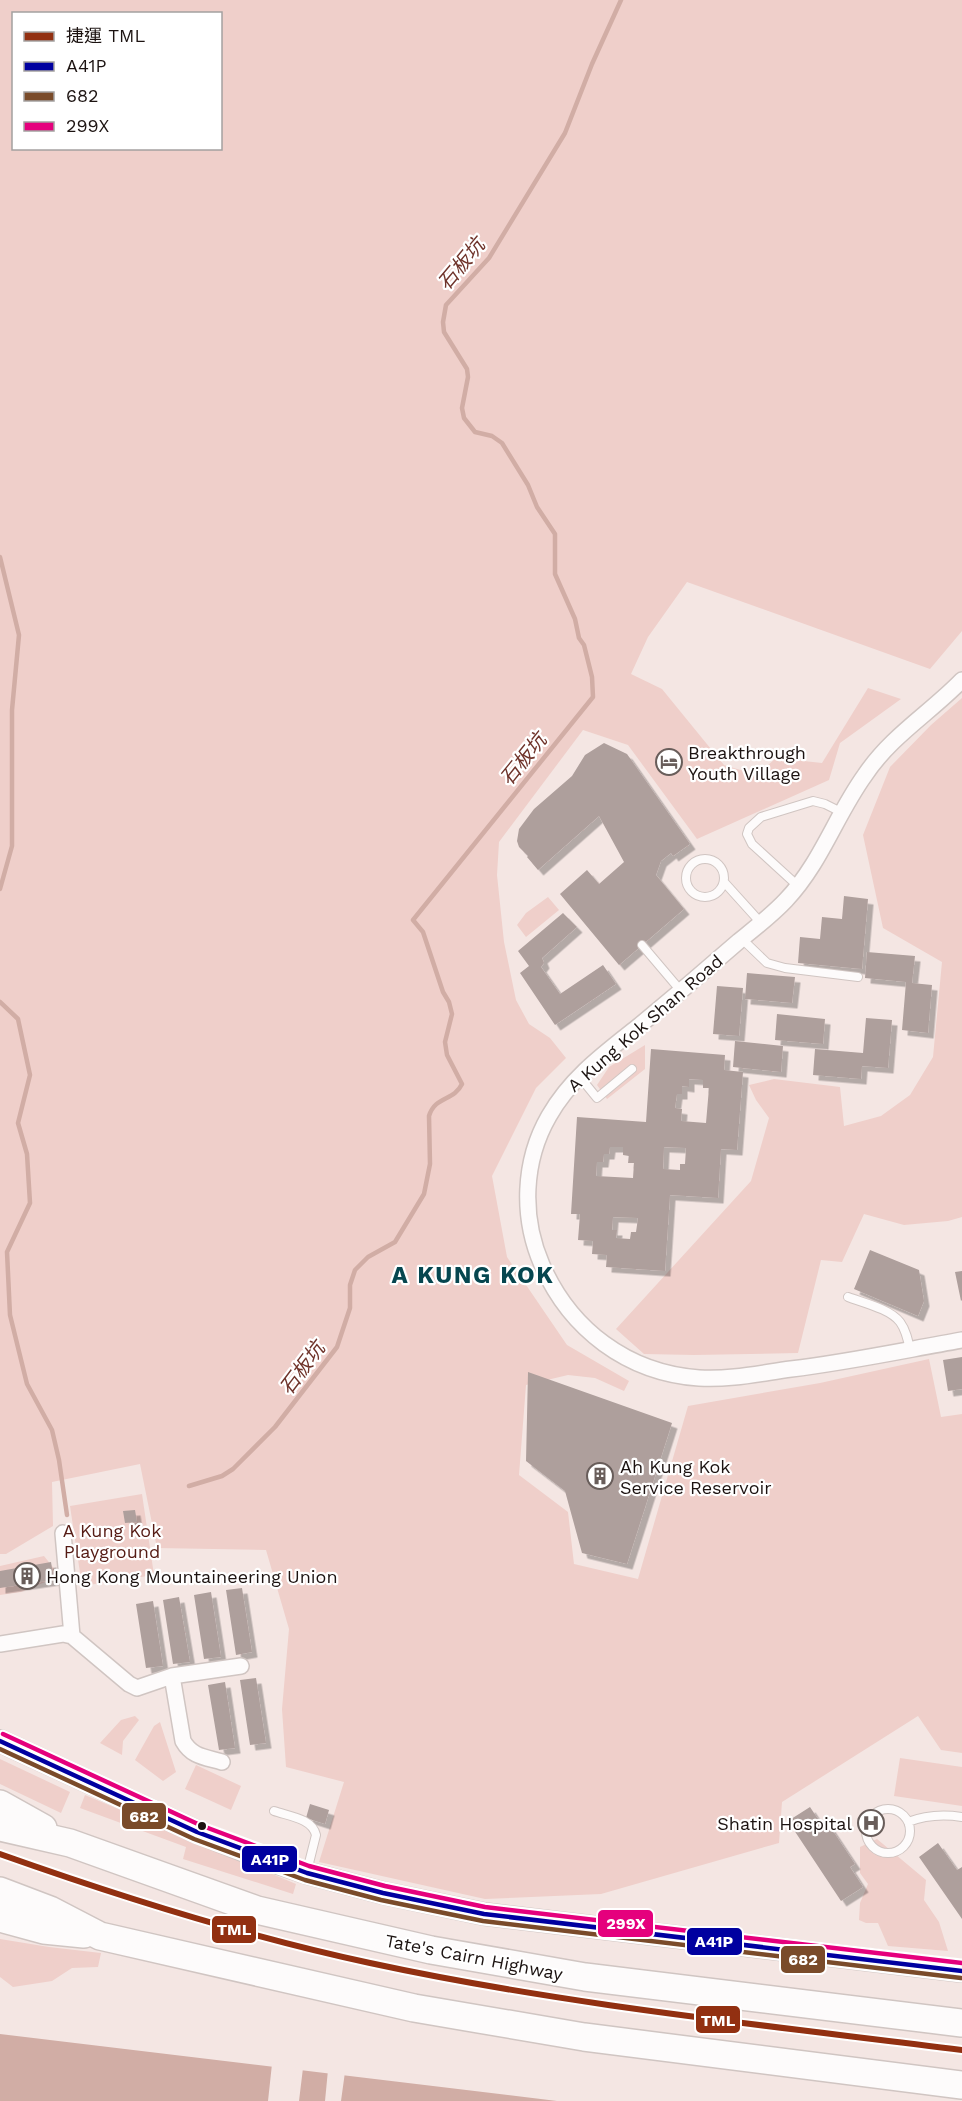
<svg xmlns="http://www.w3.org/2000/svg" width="962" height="2101" font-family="'Work Sans','Noto Sans TC',sans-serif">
<defs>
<filter id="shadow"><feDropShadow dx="5.5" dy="5.5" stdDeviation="0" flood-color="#0004"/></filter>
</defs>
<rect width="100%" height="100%" fill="#f4e6e3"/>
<path fill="#efcfca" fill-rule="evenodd" d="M0,0h962v631l-32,38 -243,-87 -39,55 -17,37 31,15 62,76 33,10 19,-17 46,5 46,-75 33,11 -61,44 -11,37 -132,59 -69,-94 -45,-15 -84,112 -2,33 7,67 12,58 13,24 21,14 16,20 -30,30 -44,88 15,81 60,88 62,36 -5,10 -29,-13 -27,-3 -42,10 -7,90 49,37 6,52 64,15 50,-173 132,-23 109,-24 12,58 21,-3v339l-21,-3 -23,-34 -136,86 -3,41 -178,51 -116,5 -166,-37 25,-80 -58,-15 -4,-58 7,-80 -23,-79 -109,-2 -17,-84 -88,18 1,44 -47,28h-6zM14,14h206v134h-206z
M962,698v519l-14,4 -44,4 -40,-11 -22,48 -21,-2 -23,93 -104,2 -50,-1 -28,-25 135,-148 18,-63 -13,-18 -7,-15 25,-6 66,8 4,39 37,-10 29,-21 23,-38 9,-95 -59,-34 -20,-93 27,-68 41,-42z
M548,897l11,13 -33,27 -9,-12 9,-12z
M645,1045v24l-38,30 -10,-14 12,-18z
M142,1494l12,81 -72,11 -12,-80z
M44,1556l16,20 -39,16 -21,3v-29z
M135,1716l4,4 -16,21 -1,14 -22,-12 21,-23z
M160,1722l16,50 -13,9 -28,-21 19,-34z
M900,1758l62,9v39l-68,-10z
M0,1759l70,33 -9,21 -61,-29z
M196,1765l45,21 -10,24 -46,-21z
M85,1795l211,89 -3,10 -110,-35 3,-12 -106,-39z
M877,1839l49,41 -2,20 15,22 9,29 -60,-5 -10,-23h-12l-7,-3 1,-17 8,-19 -8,-11v-26z
M0,1939l49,8 52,6 -3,14 -26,1 -20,13 -39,6 -13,-10z"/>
<path fill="#d1ada5" d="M0,2034l557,67h-557z"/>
<path fill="#f4e6e3" d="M272,2064l31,4 -4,33h-31z
M328,2070l17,2 -4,29h-16z"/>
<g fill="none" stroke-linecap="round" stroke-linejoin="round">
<path stroke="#d1ada5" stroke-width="4.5" d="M0,557l19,78 -7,75v136l-12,43
M0,1002l18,17 12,56 -12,48 9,31 3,49 -23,49 3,63 17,69 25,46 7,30 8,55
M189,1486l33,-10 11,-7 42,-42 62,-80 13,-39v-23l5,-15 13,-13 27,-15 29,-48 6,-30 -1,-48c6,-20 25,-15 33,-32l-15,-29 -2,-13 7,-28 -3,-12 -6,-10 -20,-60 -10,-12 180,-223 -1,-20 -8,-32 -5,-7 -4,-19 -20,-45v-40l-18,-27 -9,-22 -26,-42 -10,-7 -17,-4 -11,-14 -2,-10 6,-31 -1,-8 -23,-37 -1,-10 3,-17 43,-47 76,-125 27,-69 29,-64"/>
</g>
<path fill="#ae9f9c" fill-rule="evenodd" filter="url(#shadow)" d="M604,743l23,11 63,90 -17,12 -2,-3 -10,8 -5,14 28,34 -65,56 -59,-71 27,-24 12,14 25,-22 -25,-46 -61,54 -11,-13 1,-1 -9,-9 -2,-6 2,-12 15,-20 38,-33 13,-21z
M844,896l24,3 -6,70 -64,-6 2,-26 20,2 2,-22 20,2z
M563,913l14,14 -35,31 2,5 -3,4 19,27 43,-29 13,19 -61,41 -35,-52 9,-7 -11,-15z
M867,952l48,4 -3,27 20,2 -4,48 -26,-3 4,-48 -41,-4z
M747,973l48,4 -3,26 -47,-4z
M717,986l26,2 -4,48 -26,-2z
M777,1014l48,5 -2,25 -48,-4z
M866,1018l26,2 -4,48 -26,-2 -1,13 -48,-4 2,-26 48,4z
M735,1041l48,5 -2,26 -48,-5z
M651,1049l74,6 -1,15 19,2 -6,78 -16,-1 -3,49 -48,-3 -5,76 -59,-4 1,-12 -15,-1 1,-13 -15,-1 2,-26h-9l6,-97 69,5zM689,1079l14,1v8h6l-3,35 -25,-2 1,-12 -7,-1 2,-14h5v-8l7,1zM610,1147h13v8l6,1 -1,7h6l-1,15 -37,-2 1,-14h6l1,-8h5zM664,1147l22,1 -1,16h-5v6l-17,-1zM613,1217l25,1 -2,14h-5l-1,7 -14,-1 1,-8h-5z
M870,1250l49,20 5,31 -6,15 -64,-27z
M962,1271v29l-1,1 -6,-29z
M962,1357v32l-14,2 -5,-31z
M528,1372l144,51 -45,141 -45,-11 -17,-62 -39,-30z
M135,1510l2,12 -12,1 -2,-12z
M51,1562l3,18 -54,8v-17z
M242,1588l10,64 -16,3 -10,-65z
M211,1592l10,65 -17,2 -10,-64z
M179,1597l11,65 -17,2 -10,-64z
M153,1601l10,65 -17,2 -10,-64z
M256,1678l10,65 -16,2 -10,-65z
M225,1682l10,66 -16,2 -11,-65z
M310,1804l19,6 -4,14 -19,-6z
M810,1807l12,18 5,-3 28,42 -5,3 13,20 -22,14 -53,-80z
M938,1843l19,27 5,-3v52l-43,-62z"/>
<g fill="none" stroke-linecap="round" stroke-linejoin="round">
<defs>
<path id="lane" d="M686 878a19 19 0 1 1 38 0a19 19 0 1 1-38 0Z
M724,882l37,41
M798,886l-46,-42 -5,-10 2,-6 12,-11 52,-16 12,3 18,9
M742,939l25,24 18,5 73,9
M642,945l39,46
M579,1076l18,22 35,-29
M848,1297c16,6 42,12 52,25 6,8 8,18 10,28
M866 1831a22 22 0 1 1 44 0a22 22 0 1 1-44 0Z
M274,1811c14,5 38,7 42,24l-9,36
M908,1822c18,-7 35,-8 54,-5"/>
<path id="street" d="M962,680c-32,33 -71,56 -97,95 -29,40 -44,88 -79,125 -14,15 -31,28 -47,41 -32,28 -65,56 -99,84 -34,27 -69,52 -91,91 -26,45 -28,101 -7,149 28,64 85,108 157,113 31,2 62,-5 92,-9 58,-7 114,-19 171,-29
M63,1533l9,103
M0,1644l63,-10 9,2 57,48 8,4 35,-12 69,-10
M172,1676l11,65c9,16 22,16 39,21"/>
<path id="secondary" d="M0,1741l197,91 66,26 44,15 76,20 101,21 478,57"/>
<path id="highway" d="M0,1804l43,24
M0,1827l70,16 187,67 174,40 154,27 377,46
M0,1891l50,19 50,26 314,72 170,29 378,48
M0,1918l44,12 40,4"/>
</defs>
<use href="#lane" stroke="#d0c5c2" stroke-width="10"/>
<use href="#street" stroke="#d0c5c2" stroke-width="18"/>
<use href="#secondary" stroke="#d0c5c2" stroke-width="24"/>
<use href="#highway" stroke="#d0c5c2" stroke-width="30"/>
<use href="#lane" stroke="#fdfbfb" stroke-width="8"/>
<use href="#street" stroke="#fdfbfb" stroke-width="15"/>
<use href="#secondary" stroke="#fdfbfb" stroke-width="21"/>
<use href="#highway" stroke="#fdfbfb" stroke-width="27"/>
<defs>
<path id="bus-1" d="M0,1741l197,91 110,41 76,20 101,21 478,57"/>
<path id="bus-2" d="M0,1749l194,90 111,41 76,20 102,21 478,57"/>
<path id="bus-3" d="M3,1734l197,91 109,41 76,20 100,21 477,56"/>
</defs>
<use href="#bus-1" stroke="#fff" stroke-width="9"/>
<use href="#bus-2" stroke="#fff" stroke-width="9"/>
<use href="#bus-3" stroke="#fff" stroke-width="9"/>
<use href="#bus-1" stroke="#0000a0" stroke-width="4.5"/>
<use href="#bus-2" stroke="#7a4b2a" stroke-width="4.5"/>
<use href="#bus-3" stroke="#e5007d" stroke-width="4.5"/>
<defs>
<path id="metro-1" d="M0,1854c121,43 244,82 370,109 195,42 394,62 592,87"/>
</defs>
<use href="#metro-1" stroke="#fff" stroke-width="10"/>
<use href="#metro-1" stroke="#923011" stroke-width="6"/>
</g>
<defs>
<symbol id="hotel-ring" viewBox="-11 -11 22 22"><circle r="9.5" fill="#fff" stroke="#685d5a" stroke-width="1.5"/><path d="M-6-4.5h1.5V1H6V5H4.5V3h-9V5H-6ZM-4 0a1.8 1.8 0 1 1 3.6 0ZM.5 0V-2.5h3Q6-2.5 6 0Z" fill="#685d5a"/></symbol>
<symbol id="building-ring" viewBox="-11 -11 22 22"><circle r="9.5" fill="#fff" stroke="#685d5a" stroke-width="1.5"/><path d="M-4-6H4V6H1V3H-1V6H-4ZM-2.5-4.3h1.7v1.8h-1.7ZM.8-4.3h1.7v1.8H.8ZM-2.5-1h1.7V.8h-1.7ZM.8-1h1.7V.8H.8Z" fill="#685d5a"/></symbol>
<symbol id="hospital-ring" viewBox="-11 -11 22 22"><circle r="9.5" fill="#fff" stroke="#685d5a" stroke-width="1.5"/><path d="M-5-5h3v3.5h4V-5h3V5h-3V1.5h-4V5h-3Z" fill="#685d5a"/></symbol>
</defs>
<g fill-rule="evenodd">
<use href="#hotel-ring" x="654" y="747" width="30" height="30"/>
<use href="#building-ring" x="585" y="1461" width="30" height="30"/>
<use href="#building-ring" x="12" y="1561" width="30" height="30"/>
<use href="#hospital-ring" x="856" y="1808" width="30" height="30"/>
</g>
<circle fill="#1c1311" stroke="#fff" stroke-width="2" cx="202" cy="1826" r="5"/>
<g text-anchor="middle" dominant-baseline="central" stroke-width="4.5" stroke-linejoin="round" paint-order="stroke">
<g font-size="18" fill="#1c1311" stroke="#fff" text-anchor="start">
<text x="688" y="752">Breakthrough<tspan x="688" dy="21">Youth Village</tspan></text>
<text x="620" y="1466">Ah Kung Kok<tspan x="620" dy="21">Service Reservoir</tspan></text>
<text x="46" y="1576">Hong Kong Mountaineering Union</text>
<text x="852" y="1823" text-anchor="end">Shatin Hospital</text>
</g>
<g font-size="18" fill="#1c1311" stroke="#fff">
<text transform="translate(645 1023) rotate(-41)">A Kung Kok Shan Road</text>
<text transform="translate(474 1957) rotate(11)">Tate's Cairn Highway</text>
</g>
<g font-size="18" fill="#551b14" stroke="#fff">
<text x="112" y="1530">A Kung Kok<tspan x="112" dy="21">Playground</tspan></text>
</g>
<g font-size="20" font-style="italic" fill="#6f332a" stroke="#fff">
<text transform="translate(461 264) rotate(-50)">石板坑</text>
<text transform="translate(523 759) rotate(-51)">石板坑</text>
<text transform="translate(302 1368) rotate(-53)">石板坑</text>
</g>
<g font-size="24" font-weight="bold" letter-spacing="1.5" fill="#06464f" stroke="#fff">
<text x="473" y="1275">A KUNG KOK</text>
</g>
</g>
<g stroke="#fff" stroke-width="2">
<rect x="121" y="1802" width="46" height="28" rx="6" fill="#7a4b2a"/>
<rect x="241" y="1845" width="57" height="28" rx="6" fill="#0000a0"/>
<rect x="597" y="1909" width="57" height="29" rx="6" fill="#e5007d"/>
<rect x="211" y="1915" width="46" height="29" rx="6" fill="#923011"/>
<rect x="686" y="1927" width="57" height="29" rx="6" fill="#0000a0"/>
<rect x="780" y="1945" width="46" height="29" rx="6" fill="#7a4b2a"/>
<rect x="695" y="2005" width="46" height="29" rx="6" fill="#923011"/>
</g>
<g font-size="16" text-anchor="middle" font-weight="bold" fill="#fff">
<text x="144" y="1822">682</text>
<text x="270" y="1865">A41P</text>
<text x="626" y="1929">299X</text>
<text x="234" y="1935">TML</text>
<text x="714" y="1947">A41P</text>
<text x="803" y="1965">682</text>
<text x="718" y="2026">TML</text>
</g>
<rect x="12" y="12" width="210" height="138" fill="#ffffff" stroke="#a4a1a0" stroke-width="1.5"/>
<rect x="24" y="32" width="30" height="9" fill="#923011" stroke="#a4a1a0" stroke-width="1.5"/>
<text x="66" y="42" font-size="18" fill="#1c1311">捷運 TML</text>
<rect x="24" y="62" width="30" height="9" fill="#0000a0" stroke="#a4a1a0" stroke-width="1.5"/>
<text x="66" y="72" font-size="18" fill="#1c1311">A41P</text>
<rect x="24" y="92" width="30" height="9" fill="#7a4b2a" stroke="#a4a1a0" stroke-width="1.5"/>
<text x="66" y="102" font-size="18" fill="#1c1311">682</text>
<rect x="24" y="122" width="30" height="9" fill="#e5007d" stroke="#a4a1a0" stroke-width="1.5"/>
<text x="66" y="132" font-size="18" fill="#1c1311">299X</text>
</svg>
